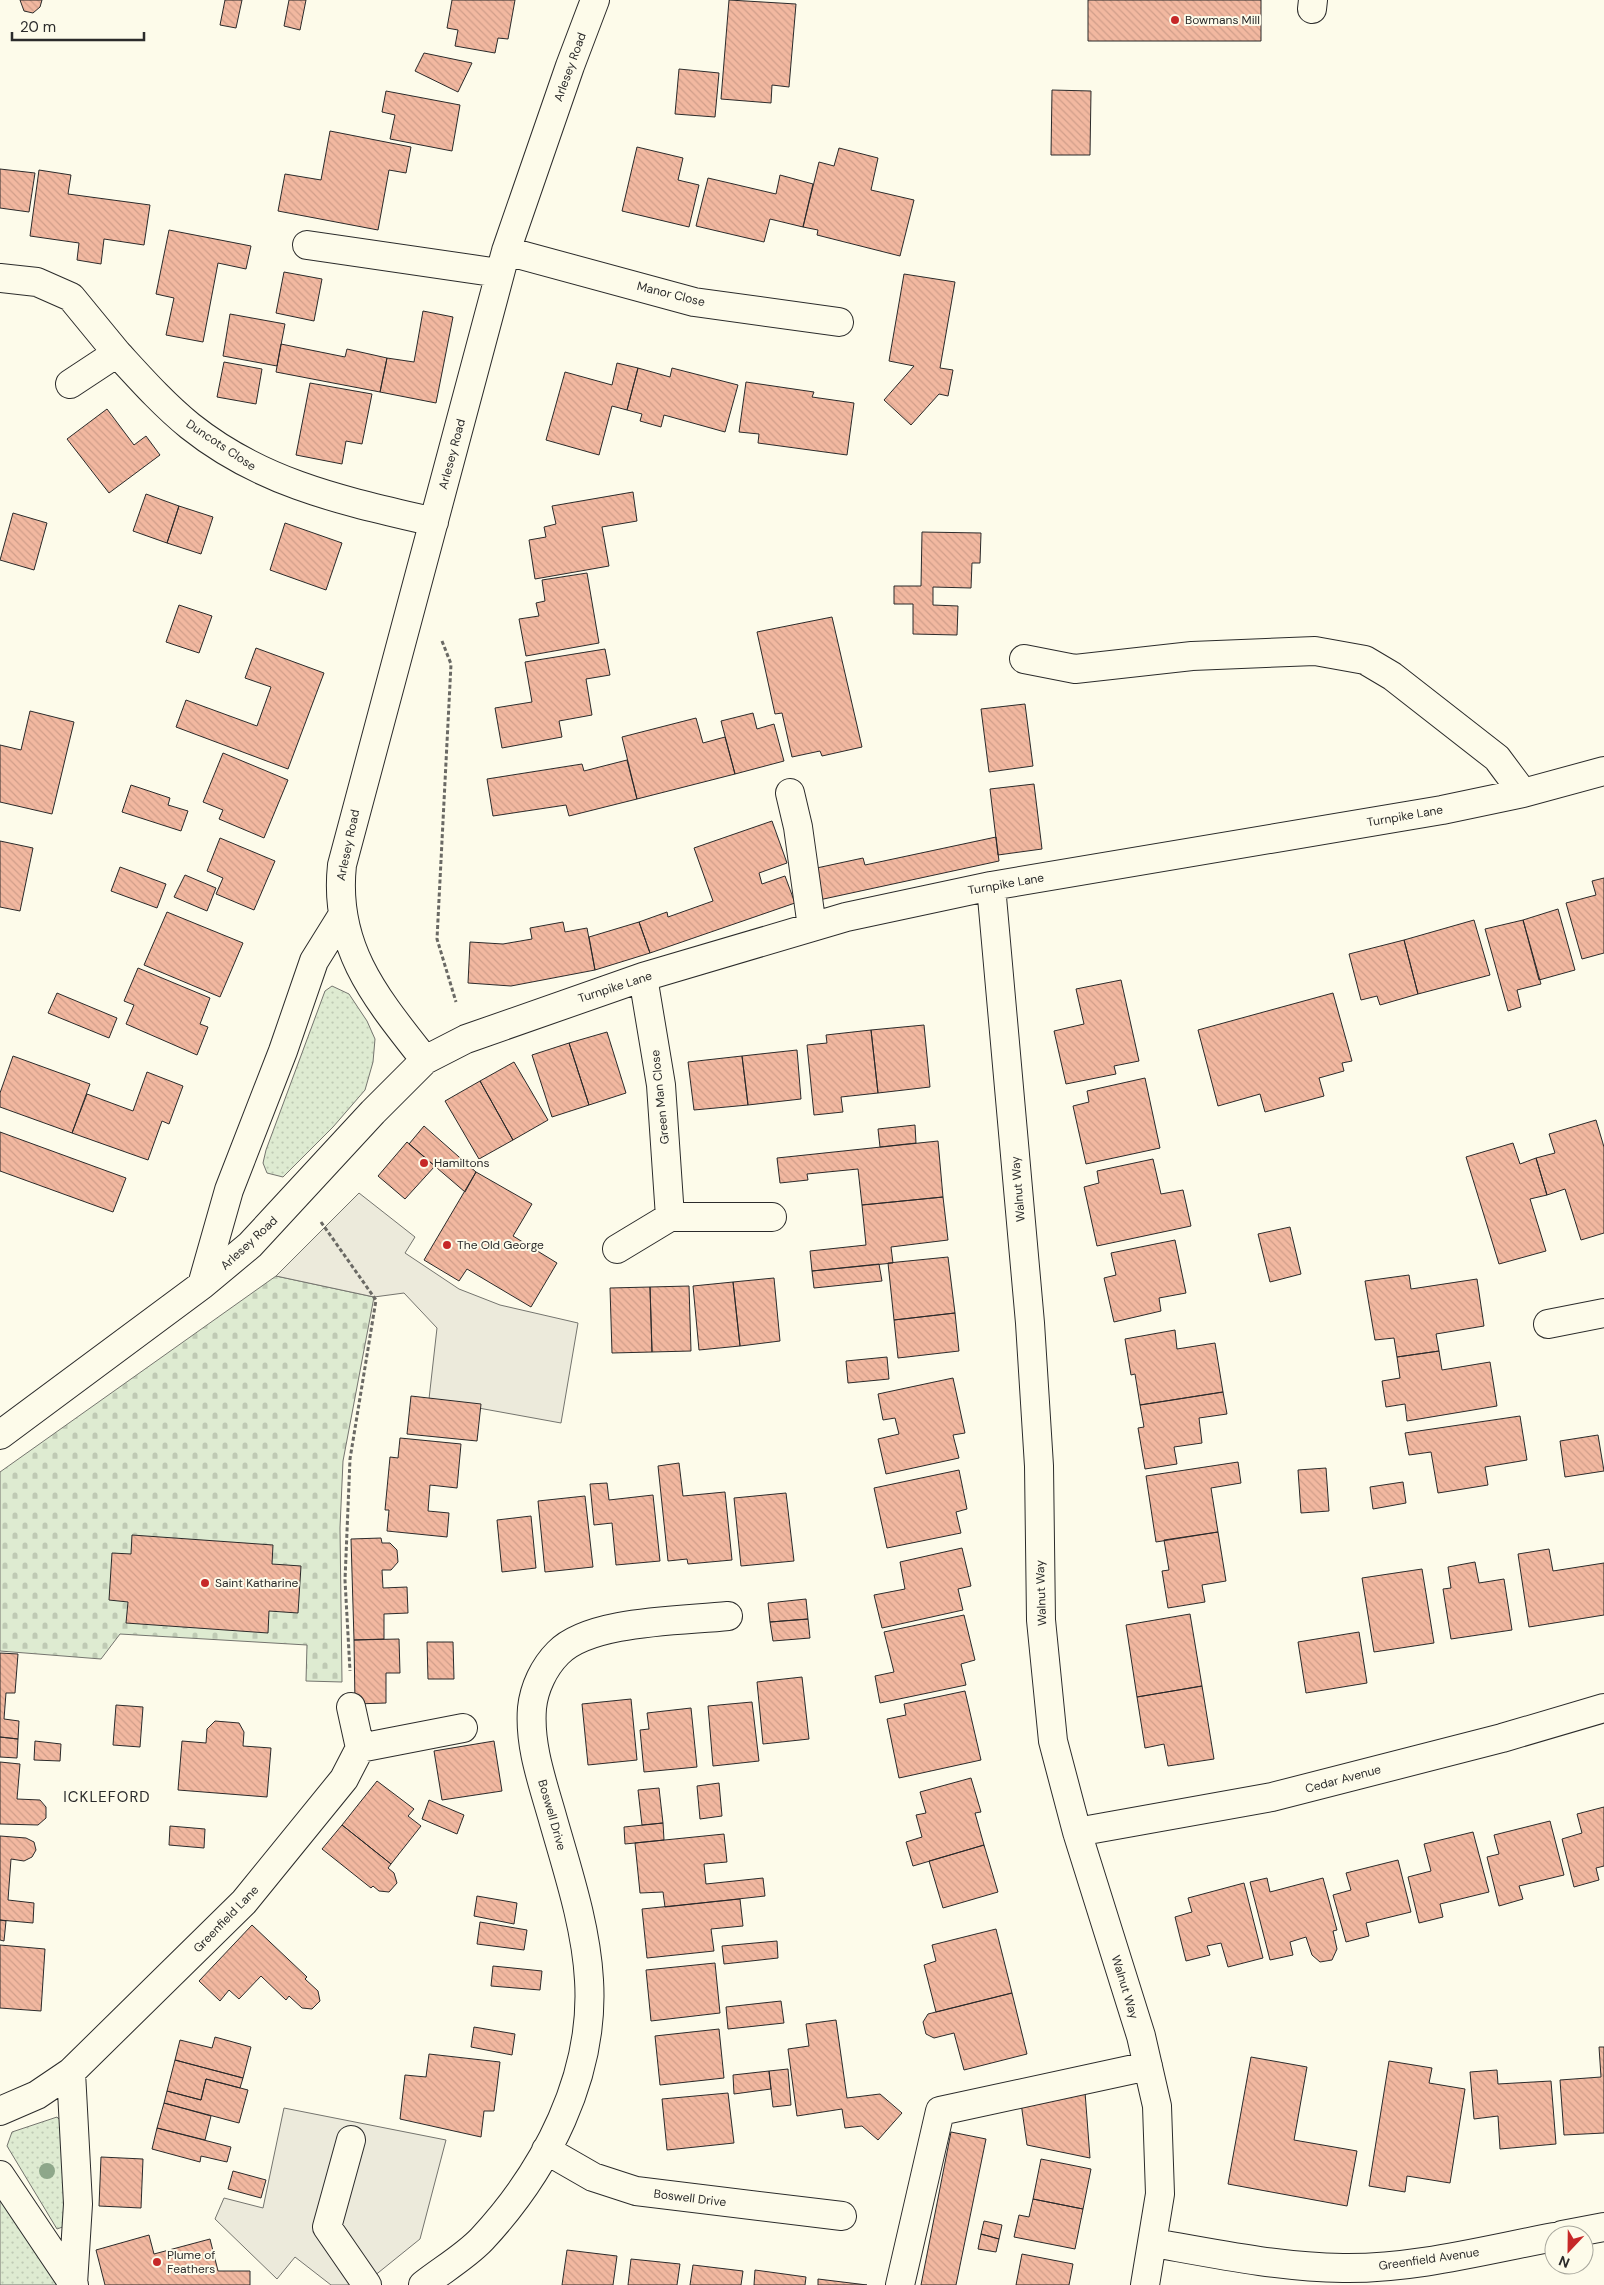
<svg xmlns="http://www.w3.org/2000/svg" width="1604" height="2285" font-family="'DM Sans',sans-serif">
<defs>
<pattern id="grass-dots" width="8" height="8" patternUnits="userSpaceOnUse" patternTransform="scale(1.25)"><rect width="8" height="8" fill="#deebd1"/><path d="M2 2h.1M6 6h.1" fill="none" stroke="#bfcab4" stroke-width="1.8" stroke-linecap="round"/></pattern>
<pattern id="cemetery-stones" width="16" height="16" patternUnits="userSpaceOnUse" patternTransform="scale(1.25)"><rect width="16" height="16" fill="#deebd1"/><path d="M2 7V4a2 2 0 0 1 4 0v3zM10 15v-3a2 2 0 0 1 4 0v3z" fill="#bfcab4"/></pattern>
<pattern id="building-back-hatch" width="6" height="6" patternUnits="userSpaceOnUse" patternTransform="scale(1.25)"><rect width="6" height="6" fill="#f2b8a0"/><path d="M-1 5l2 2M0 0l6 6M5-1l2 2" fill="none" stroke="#d09e8a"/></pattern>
</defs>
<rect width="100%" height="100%" fill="#fdfbea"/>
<path fill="url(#grass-dots)" stroke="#74746e" d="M332,986l17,8 18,27 8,18 -2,23 -8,28 -32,37 -50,50 -16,-4 -4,-10 3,-13 59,-159z
M57,2117l12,12 -1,96 -11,4 -50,-83 5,-14z
M0,2198l58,87h-58z"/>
<path fill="url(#cemetery-stones)" stroke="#74746e" d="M276,1276l98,21 -31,164 -3,67 2,154 -36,-1 1,-36 -187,-11 -19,25 -101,-8v-179z"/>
<path fill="#eceadb" stroke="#74746e" d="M359,1193l56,44 -10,16 54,36 41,16 78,18 -17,100 -132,-24 8,-71 -33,-35 -30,4 -98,-21z
M284,2108l162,32 -26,99 -57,46h-32l-36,-28 -18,22 -62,-60 9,-21 39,10z"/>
<path fill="url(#building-back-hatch)" stroke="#2b2b2b" d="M20,0h22l-2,7 -7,6 -9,-2z
M225,0h17l-6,28 -16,-3z
M289,0h17l-6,30 -16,-4z
M452,0h63l-7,39 -10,-1 -3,15 -40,-7 3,-16 -11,-2z
M729,0l67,4 -7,83 -17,-2 -1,18 -50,-4z
M1088,0h173v41h-173z
M424,53l48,10 -14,29 -43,-21z
M679,69l40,4 -4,44 -40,-3z
M1052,90l39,1 -1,64h-39z
M386,91l74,14 -8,46 -62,-12 5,-24 -13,-3z
M330,131l81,16 -5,26 -17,-3 -11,60 -100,-19 7,-37 36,6z
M637,147l46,11 -5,22 21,5 -10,42 -67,-16z
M839,148l39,10 -7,32 43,10 -14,56 -83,-21 1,-5 -15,-3 16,-65 15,4z
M0,169l35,4 -6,39 -29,-4z
M39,170l32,5 -3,19 82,11 -6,40 -40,-6 -3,25 -24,-4 2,-17 -49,-7z
M780,175l33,9 -10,43 -33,-8 -6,23 -68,-16 12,-48 68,16z
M169,230l82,16 -5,23 -28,-6 -15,79 -37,-7 8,-37 -18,-4z
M284,272l38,7 -8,42 -38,-8z
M904,274l51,8 -15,86 13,2 -5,26 -9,-2 -28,31 -27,-25 30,-34 -25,-5z
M423,311l30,6 -17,86 -56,-11 7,-34 27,4z
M230,314l55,10 -8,42 -54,-10z
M281,344l64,13 2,-8 40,9 -7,34 -104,-20z
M224,362l38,7 -6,35 -39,-7z
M617,363l21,5 -11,42 -15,-4 -13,49 -53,-15 19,-68 47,13z
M638,368l32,9 2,-9 66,17 -13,47 -61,-17 -3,12 -21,-6 2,-7 -15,-4z
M746,382l68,10 -2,5 42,6 -7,52 -89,-12 1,-9 -20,-2z
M310,383l62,11 -10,50 -16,-3 -4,23 -46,-9z
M107,409l27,36 12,-9 14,19 -51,38 -42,-54z
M633,492l4,29 -35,6 7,39 -74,13 -6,-39 17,-3 -2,-10 12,-3 -4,-18z
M146,494l33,12 -12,37 -34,-12z
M179,506l34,11 -12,37 -34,-11z
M13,513l34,10 -13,47 -34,-10z
M285,523l57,20 -16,47 -56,-20z
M922,532l59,1 -1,30h-8l-1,25 -38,-1v18l25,1 -1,29 -44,-1v-30h-19v-18h27z
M587,573l12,70 -73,13 -7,-37 20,-3 -3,-13 9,-2 -3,-21z
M179,605l33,11 -13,37 -33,-11z
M832,617l30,130 -40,9 -2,-5 -28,6 -10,-44 -7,1 -18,-82z
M256,648l68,25 -36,96 -112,-42 10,-27 71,26 14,-39 -26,-9z
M605,649l5,26 -24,4 6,36 -33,6 3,16 -60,11 -7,-40 37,-6 -7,-40z
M1025,704l8,62 -44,6 -8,-63z
M30,711l44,11 -22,92 -52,-12v-57l21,5z
M753,713l4,16 17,-5 10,37 -49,13 -14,-53z
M696,718l7,25 22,-6 10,37 -98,25 -15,-62z
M223,753l65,27 -24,58 -45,-19 4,-9 -20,-8z
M627,760l10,39 -68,17 -3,-11 -73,11 -6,-37 95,-15 2,7z
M1034,784l8,65 -44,6 -8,-66z
M131,785l39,13 -2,7 20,6 -7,20 -59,-19z
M772,821l15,42 -28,10 3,11 23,-8 10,27 -145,50 -11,-31 28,-10 1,5 45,-16 -19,-53z
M996,837l3,24 -180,39 -7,-31 51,-11 2,7z
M220,838l55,23 -21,49 -38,-16 7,-16 -16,-7z
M0,841l33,7 -13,63 -20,-4z
M120,867l46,17 -9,24 -46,-17z
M185,875l31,13 -9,23 -33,-14z
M1604,878v75l-22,6 -16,-56 30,-8 -4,-14z
M1558,909l17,61 -36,10 -16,-60z
M167,912l76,31 -23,54 -76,-32z
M1474,920l16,55 -72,19 -14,-54z
M1523,920l18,64 -24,6 4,17 -13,4 -23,-82z
M563,922l2,10 22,-4 8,42 -84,16 -43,-3 2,-41 33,2 29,-5 -2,-11z
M639,922l11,31 -55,17 -6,-33z
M1404,940l14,54 -38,11 -3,-9 -16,4 -12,-46z
M138,968l72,30 -10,26 8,3 -11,28 -71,-31 8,-19 -10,-4z
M1121,980l18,81 -25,5 2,8 -50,10 -12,-53 30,-7 -8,-35z
M57,993l60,25 -8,20 -61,-25z
M1333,993l19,68 -10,2 2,8 -25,7 5,18 -59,16 -5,-18 -42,12 -20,-76z
M924,1025l6,62 -52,6 -7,-63z
M871,1030l7,63 -37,4 2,15 -29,3 -7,-70 20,-2 -1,-8z
M607,1032l19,61 -37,12 -20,-62z
M569,1043l20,62 -37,12 -20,-62z
M797,1050l4,49 -53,6 -6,-49z
M13,1056l77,28 -18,49 -72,-26v-14z
M742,1056l6,49 -54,5 -6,-48z
M514,1062l34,58 -35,20 -33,-59z
M147,1072l36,14 -14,38 -7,-3 -14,39 -76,-27 15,-39 46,17z
M1145,1078l15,70 -74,16 -13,-58 16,-4 -2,-11z
M480,1081l33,59 -34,19 -34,-58z
M1596,1120l8,27v86l-23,7 -16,-51 -18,6 -11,-37 19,-5 -6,-19z
M915,1125l1,18 -36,4 -2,-18z
M424,1126l52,46 -11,20 -56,-48z
M0,1132l126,46 -13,34 -113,-41z
M938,1141l5,56 -81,8 -4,-36 -51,5 1,6 -28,3 -3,-25z
M407,1142l28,24 -30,33 -27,-23z
M1513,1143l7,21 16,-6 11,37 -17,4 16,52 -47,13 -33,-107z
M1153,1159l8,35 22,-4 8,36 -94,20 -13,-59 15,-4 -2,-12z
M476,1172l56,32 -19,32 44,27 -26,44 -64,-38 -8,12 -35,-21z
M943,1197l5,43 -57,7 2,16 -81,8 -2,-20 56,-6 -4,-40z
M1290,1227l11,47 -31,8 -12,-48z
M1175,1240l11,53 -27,5 2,13 -47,11 -10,-44 12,-3 -5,-22z
M948,1257l7,56 -61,7 -6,-57z
M879,1264l3,17 -68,7 -2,-17z
M1409,1275l2,14 66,-10 7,47 -48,8 3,17 -42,6 -3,-19 -19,2 -10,-59z
M774,1278l6,63 -40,5 -7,-64z
M733,1282l7,64 -41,4 -6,-64z
M689,1286l2,65 -39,1 -2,-65z
M650,1287l2,65 -40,1 -2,-65z
M955,1313l4,38 -61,7 -4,-38z
M1175,1330l2,19 38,-6 8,49 -83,13 -5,-31 -4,1 -6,-36z
M1439,1351l3,19 48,-8 7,44 -90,15 -2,-17 -19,3 -4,-26 18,-3 -3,-21z
M887,1357l2,22 -41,4 -2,-22z
M953,1378l12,55 -12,2 6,23 -73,16 -8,-35 21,-5 -4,-16 -12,2 -5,-26z
M1223,1392l4,22 -28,4 3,25 -28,4 3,17 -32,5 -7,-41 6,-1 -4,-22z
M411,1396l70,8 -4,37 -70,-7z
M1520,1416l7,44 -42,7 3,18 -50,8 -7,-41 -22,3 -4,-22z
M1598,1435l6,36 -39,6 -5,-36z
M400,1438l61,6 -4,44 -27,-3 -2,26 21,2 -2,24 -60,-6 2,-21h-4l5,-53 8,1z
M1238,1462l3,21 -30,5 7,44 -62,10 -10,-66z
M679,1463l4,33 42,-4 7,68 -44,4 -1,-5 -19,2 -10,-95z
M1326,1468l3,43 -28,2 -3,-43z
M959,1470l8,39 -11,3 5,21 -74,15 -13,-60z
M1403,1482l3,21 -33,6 -3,-22z
M607,1483l2,17 44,-5 7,66 -44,4 -4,-42 -18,2 -4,-41z
M786,1493l8,68 -53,5 -7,-68z
M585,1496l8,71 -48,5 -7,-71z
M531,1516l5,52 -34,4 -5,-52z
M1218,1532l8,49 -24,4 3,17 -37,6 -6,-37 7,-1 -5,-30z
M132,1535l141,10 -1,19 29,2 -3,47 -29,-2 -1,22 -142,-10 2,-21 -19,-2 3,-47 19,1z
M381,1538l1,5h8l7,7 1,12 -7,8h-9l1,18 24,-1 1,26 -24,1v25l-30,1 -3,-101z
M962,1548l9,38 -13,3 5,21 -81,18 -8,-33 31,-6 -5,-27z
M1549,1549l4,22 51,-8v52l-75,12 -11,-73z
M1475,1562l4,21 25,-4 8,51 -61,9 -8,-50 8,-1 -3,-21z
M1422,1569l12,74 -60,9 -12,-74z
M806,1599l2,20 -38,3 -2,-19z
M1190,1614l12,72 -65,11 -11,-72z
M964,1615l11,45 -14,4 5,21 -86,18 -5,-27 19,-4 -10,-40z
M808,1619l2,19 -37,3 -3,-19z
M1359,1632l8,51 -61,10 -8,-51z
M399,1639l1,34h-14v30l-31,1 -1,-64z
M427,1642h26l1,37h-26z
M0,1653l18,1 -3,39h-9l-2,26 15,2 -1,18 -18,-2z
M802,1677l7,62 -46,5 -6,-62z
M1202,1686l12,73 -46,7 -4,-22 -19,4 -8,-51z
M965,1691l16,69 -82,18 -12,-59 19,-4 -2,-11z
M631,1699l6,61 -49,5 -6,-61z
M752,1702l7,59 -46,5 -5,-60z
M116,1705l27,2 -3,40 -27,-2z
M691,1708l6,59 -53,5 -4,-42 9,-1 -2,-16z
M215,1721l24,2 5,9 -1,14 28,2 -4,49 -89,-7 4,-49 24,2 1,-14z
M0,1737l18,2 -1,19 -17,-1z
M35,1741l26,3 -1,17 -26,-1z
M494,1741l8,50 -60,9 -8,-49z
M0,1762l20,2 -3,35 23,1 6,7v11l-8,7 -38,-1z
M971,1778l10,34 -6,1 9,32 -71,21 -7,-24 16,-5 -6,-22 10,-2 -6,-21z
M377,1781l37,28 -6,7 13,10 -30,38 -49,-39z
M719,1783l3,33 -22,3 -3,-33z
M659,1788l4,35 -21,2 -4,-35z
M429,1800l35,15 -7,19 -35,-15z
M1604,1807v59l-8,2 3,12 -25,7 -12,-48 20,-6 -5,-19z
M1550,1821l14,54 -45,11 4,13 -24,7 -12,-49 12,-3 -5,-19z
M663,1823l1,17 -39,4 -1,-17z
M342,1825l49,39 -3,4 6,5 3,10 -8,9 -10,-1 -6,-5 -2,2 -49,-39z
M170,1826l35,3 -1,19 -35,-3z
M1473,1832l16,60 -49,12 3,13 -24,6 -11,-46 23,-6 -7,-27z
M724,1834l3,28 -23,2 2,20 57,-6 2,18 -100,11 -2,-15 -23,1 -5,-50z
M0,1836l26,2 8,4 2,8 -4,7 -8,4 -13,-2 -3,41 26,3 -1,20 -33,-3z
M984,1845l14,47 -55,16 -14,-47z
M1398,1860l13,52 -45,11 3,13 -23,6 -13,-47 18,-5 -5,-17z
M1267,1878l3,14 53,-14 14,52 -4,1 4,18 -5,11 -12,2 -8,-7 -6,-18 -16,5 3,13 -23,5 -20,-78z
M1244,1883l19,75 -35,9 -7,-24 -14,3 3,9 -24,6 -11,-44 17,-5 -4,-14z
M477,1896l40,7 -3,21 -40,-8z
M740,1899l3,27 -32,3 3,22 -67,7 -5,-49z
M0,1920l6,1 -2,20 -4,-1z
M480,1922l47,8 -3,20 -47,-6z
M252,1925l55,52 -2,2 13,12 2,10 -8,8 -10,-1 -13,-12 -3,4 -25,-24 -22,23 -10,-9 -9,11 -21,-20z
M996,1929l16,64 -76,19 -12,-47 12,-4 -4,-16z
M777,1941l1,17 -54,6 -2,-18z
M0,1945l45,4 -4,62 -41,-3z
M715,1963l5,50 -69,8 -5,-51z
M493,1966l49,5 -2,19 -49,-4z
M1012,1993l15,61 -63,16 -10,-37 -20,5 -8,-4 -3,-12 5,-8z
M781,2001l3,22 -56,6 -2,-22z
M836,2020l11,78 33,-4 22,19 -24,27 -16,-14 -17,2 -3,-19 -45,7 -9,-67 21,-3 -3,-22z
M474,2027l41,7 -3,21 -41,-8z
M719,2029l5,49 -64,7 -5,-49z
M215,2037l36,10 -8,31 -68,-18 5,-20 32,8z
M1599,2047h5v86l-40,2 -4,-55 41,-3z
M429,2054l71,8 -6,49h-10l-3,26 -81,-18 5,-44 21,2z
M1251,2057l56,10 -13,73 63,11 -10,55 -119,-22z
M175,2060l68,18 -3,10 -34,-9 -5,21 -34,-9z
M1389,2061l43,7 -3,15 36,6 -15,94 -43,-7 -2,16 -36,-6z
M788,2069l3,36 -18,2 -4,-36z
M1497,2070l1,14 53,-3 5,63 -56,5 -2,-33 -24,3 -4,-47z
M769,2071l2,18 -37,5 -1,-19z
M206,2079l42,11 -9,33 -75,-20 3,-12 34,9z
M1085,2092l5,66 -63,-13 -6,-42z
M728,2093l6,50 -67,7 -5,-51z
M164,2103l47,13 -6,24 -48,-12z
M157,2128l74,19 -4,15 -26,-6 -1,6 -48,-13z
M951,2132l35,7 -30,146h-35z
M101,2157l42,2 -2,49 -42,-2z
M1041,2159l50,10 -8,40 -50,-10z
M233,2171l33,9 -5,18 -33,-9z
M1033,2199l50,10 -8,40 -61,-12 5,-22 10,2z
M984,2221l18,4 -3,14 -18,-5z
M981,2234l18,5 -3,13 -18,-3z
M149,2235l5,19 56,-15 8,32h32v14h-145l-9,-35z
M567,2250l50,6 -4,29h-51z
M1022,2254l51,10 -4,21h-53z
M631,2259l49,5 -3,21h-49z
M693,2265l50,6 -2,14h-51z
M755,2270l51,7 -1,8h-51z
M818,2279l49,6h-49z"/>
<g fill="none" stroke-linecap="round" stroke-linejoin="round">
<defs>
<path id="minor" d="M1312,9l1,-9
M307,245l192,28
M506,251l188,51 145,20
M0,278l37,4 34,15 46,56 -47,31
M117,353c23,25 46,51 73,73 74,59 155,75 244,96
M1024,659l51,10 117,-13 123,-5 50,9 27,16 105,82 26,35
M790,793l8,34 14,100
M991,886l39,437 9,143 2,154 12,121 24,91 64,204 16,70 3,88 -15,91
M643,977l18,108 9,132
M425,1060c-48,-61 -92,-112 -83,-195l164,-614 64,-185 25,-66
M617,1249l53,-32h102
M202,1285l27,-95 54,-139 31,-90 28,-45
M1548,1324l56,-11
M0,1435l202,-150 48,-40 123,-133 52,-52 41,-21 177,-62 203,-60 145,-31 451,-76 81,-17 81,-22
M360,1748l103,-20
M1077,1832l195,-35 230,-59 102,-30
M71,2072l7,132 -5,80
M0,2111l37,-16 34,-23 173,-170 100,-123 16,-31 -9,-41
M351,2140l-24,87 40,58
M546,2150l47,27 43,14 206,25
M0,2175l74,110
M1562,2235l42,-8
M1154,2243c62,11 125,24 189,25 71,1 142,-18 211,-31
M423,2285c19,-15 43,-29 59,-46 64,-69 113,-163 107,-259 -3,-55 -22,-111 -37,-164 -10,-35 -23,-71 -20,-108 2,-20 12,-41 26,-55 32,-33 124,-32 170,-37
M900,2285l40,-174 208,-45"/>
</defs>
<use href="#minor" stroke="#2b2b2b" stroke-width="30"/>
<path stroke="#6a6964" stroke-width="3" stroke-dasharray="4 2.5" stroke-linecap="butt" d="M442,641l9,23 -14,275 19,63
M321,1222l55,78 -26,159 -5,121 5,91"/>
<use href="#minor" stroke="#fdfbea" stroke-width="28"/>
</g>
<circle fill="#8ea78a" cx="47" cy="2171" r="8"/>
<g fill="#c62828" stroke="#fdfbea" stroke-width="2">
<circle cx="1175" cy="20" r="5"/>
<circle cx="424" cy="1163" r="5"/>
<circle cx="447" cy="1245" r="5"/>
<circle cx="205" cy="1583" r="5"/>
<circle cx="157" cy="2262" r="5"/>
</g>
<g text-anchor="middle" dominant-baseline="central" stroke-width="4" stroke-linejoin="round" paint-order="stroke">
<g font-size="12" fill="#2b2b2b" stroke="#fdfbea" text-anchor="start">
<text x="1185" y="20">Bowmans Mill</text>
<text x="434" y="1163">Hamiltons</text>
<text x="457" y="1245">The Old George</text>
<text x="215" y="1583">Saint Katharine</text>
<text x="167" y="2255">Plume of<tspan x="167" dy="14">Feathers</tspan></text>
</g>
<g font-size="12" fill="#2b2b2b" stroke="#fdfbea">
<text transform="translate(570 67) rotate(-70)">Arlesey Road</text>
<text transform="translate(671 294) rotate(14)">Manor Close</text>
<text transform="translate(221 445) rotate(34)">Duncots Close</text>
<text transform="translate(452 454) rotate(-75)">Arlesey Road</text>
<text transform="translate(1405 816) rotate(-10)">Turnpike Lane</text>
<text transform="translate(348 845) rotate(-78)">Arlesey Road</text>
<text transform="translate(1006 884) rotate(-10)">Turnpike Lane</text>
<text transform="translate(615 987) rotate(-18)">Turnpike Lane</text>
<text transform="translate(660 1097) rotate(-96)">Green Man Close</text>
<text transform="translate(1018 1189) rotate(-95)">Walnut Way</text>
<text transform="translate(249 1243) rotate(-43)">Arlesey Road</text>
<text transform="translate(1041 1593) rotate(-92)">Walnut Way</text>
<text transform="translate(1343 1779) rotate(-15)">Cedar Avenue</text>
<text transform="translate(552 1815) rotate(74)">Boswell Drive</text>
<text transform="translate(226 1919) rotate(-46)">Greenfield Lane</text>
<text transform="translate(1125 1987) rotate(73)">Walnut Way</text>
<text transform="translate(690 2198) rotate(7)">Boswell Drive</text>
<text transform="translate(1429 2259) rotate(-8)">Greenfield Avenue</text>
</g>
<g font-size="15" letter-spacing="1" fill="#2b2b2b" stroke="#fdfbea">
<text x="107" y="1797">ICKLEFORD</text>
</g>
</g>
<g transform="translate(1569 2250) rotate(202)"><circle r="24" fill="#fdfbea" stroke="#a9a89e"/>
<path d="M0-4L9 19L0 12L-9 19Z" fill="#c62828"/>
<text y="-8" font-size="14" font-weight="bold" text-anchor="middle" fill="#2b2b2b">N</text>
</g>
<path d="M12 32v8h132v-8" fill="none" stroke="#2b2b2b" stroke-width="2.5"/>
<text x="20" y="32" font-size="15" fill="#2b2b2b" stroke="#fdfbea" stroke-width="4" paint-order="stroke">20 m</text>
</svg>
